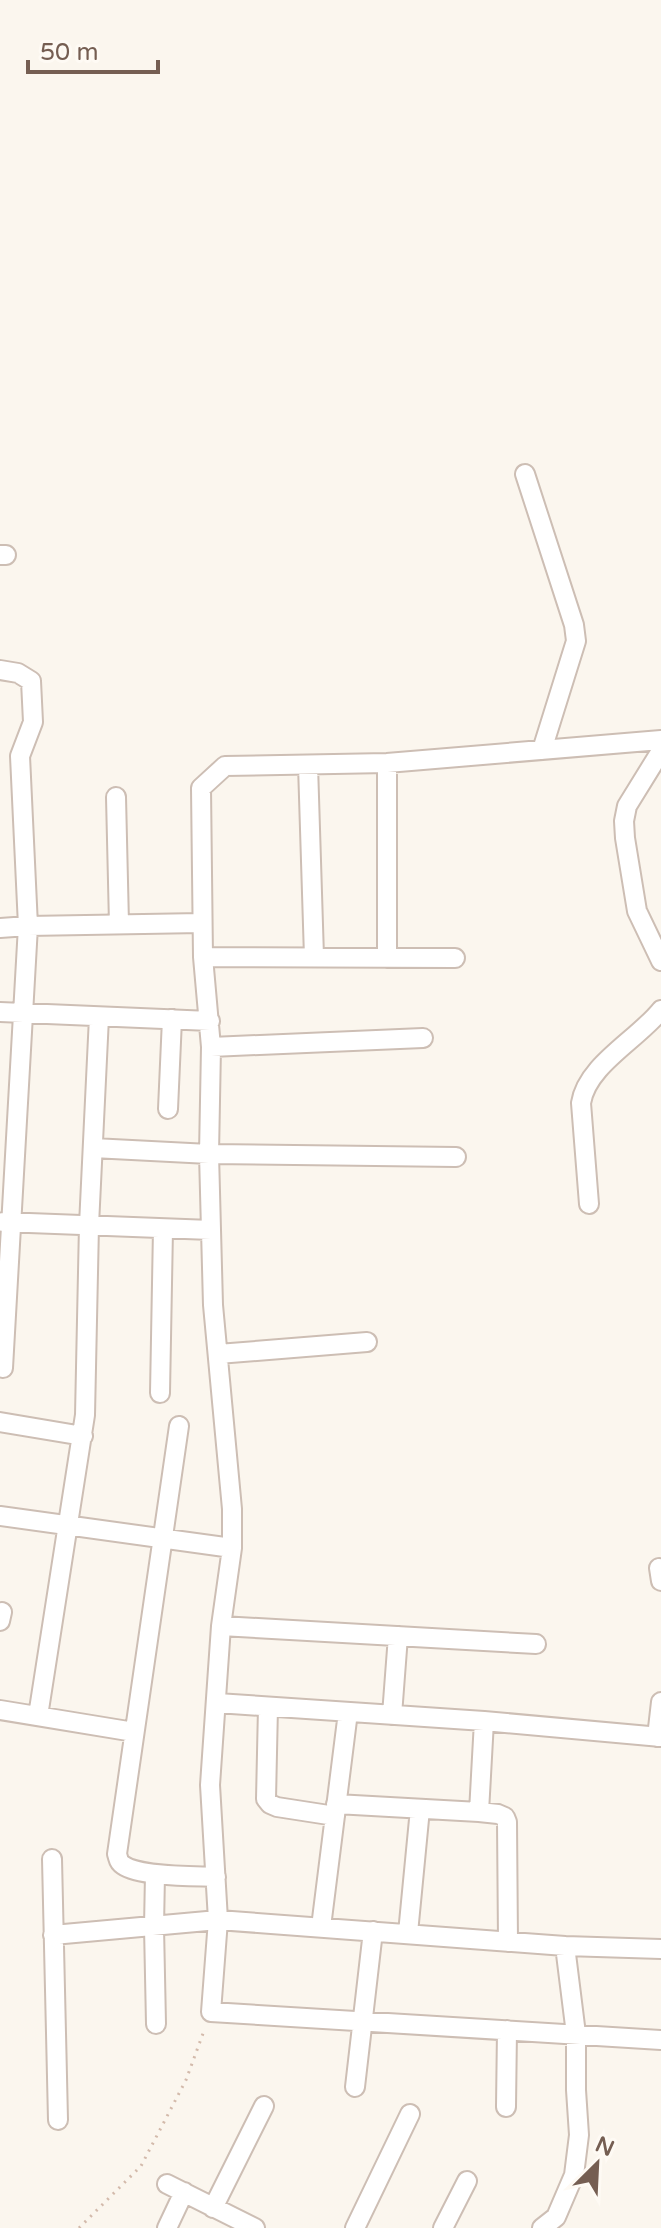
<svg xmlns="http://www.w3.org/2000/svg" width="661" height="2228" font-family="'Varela Round',sans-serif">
<rect width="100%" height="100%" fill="#fbf6ee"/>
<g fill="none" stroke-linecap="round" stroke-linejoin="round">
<defs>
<path id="minor" d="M525,474l49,151 2,16 -34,109
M0,555h6
M0,670l18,3 13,8 2,41 -13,34 8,170 173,-3
M661,751l-34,55 -3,15 1,17 12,73 24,50
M387,763v195
M308,765l6,192
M116,797l3,127
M0,928l28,-2 -25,442
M203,957l252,1
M0,1012l210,9
M211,1047l212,-9
M168,1109l4,-90
M93,1148l116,6 247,3
M589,1204l-8,-101c6,-38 56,-63 80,-93
M3,1222l208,8
M218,1354l149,-12
M160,1393l3,-164
M0,1422l83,14
M179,1426l-62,428c2,6 1,8 6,11 17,12 72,11 93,12
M0,1516l232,32
M659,1568l2,13
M0,1621l2,-9
M221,1626l315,18
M217,1703l267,18 177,16
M268,1707l-2,92 4,5 7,3 58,9
M0,1710l134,22
M392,1715l6,-79
M38,1716l47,-301 4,-190 10,-208
M657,1737l4,-35
M336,1804l143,8 19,2 7,3 2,5 1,120
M479,1812l5,-91
M52,1859l6,261
M155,1874l-1,53 2,97
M321,1927l27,-215
M408,1933l12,-124
M53,1935l165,-15 -7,92 450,28
M565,1946l96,3
M355,2087l18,-156
M506,2107l1,-77
M167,2184l88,44
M213,2208l51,-102
M167,2228l17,-36
M355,2228l55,-114
M443,2228l24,-47
M542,2228l14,-11 18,-42 5,-40 -3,-45v-56l-11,-88 -347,-26 -8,-135 11,-159 11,-78v-39l-19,-204 -4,-151 2,-107 -8,-90 -2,-169 24,-22 162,-3 274,-23"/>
</defs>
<use href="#minor" stroke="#cdbeb4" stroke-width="22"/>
<path stroke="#d3baab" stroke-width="3" stroke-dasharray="2 6" stroke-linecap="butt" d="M79,2228l62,-62 45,-86 19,-52"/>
<use href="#minor" stroke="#fff" stroke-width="18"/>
</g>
<g transform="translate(597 2164) rotate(24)" stroke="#fefaf4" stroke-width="6" paint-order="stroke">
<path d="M0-6L14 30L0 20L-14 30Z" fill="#755e52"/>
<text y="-12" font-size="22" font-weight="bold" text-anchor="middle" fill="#755e52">N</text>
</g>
<path d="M28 60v12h130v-12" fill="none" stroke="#755e52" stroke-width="4"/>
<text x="40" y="60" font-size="24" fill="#755e52" stroke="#fefaf4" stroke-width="6" paint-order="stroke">50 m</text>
</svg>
